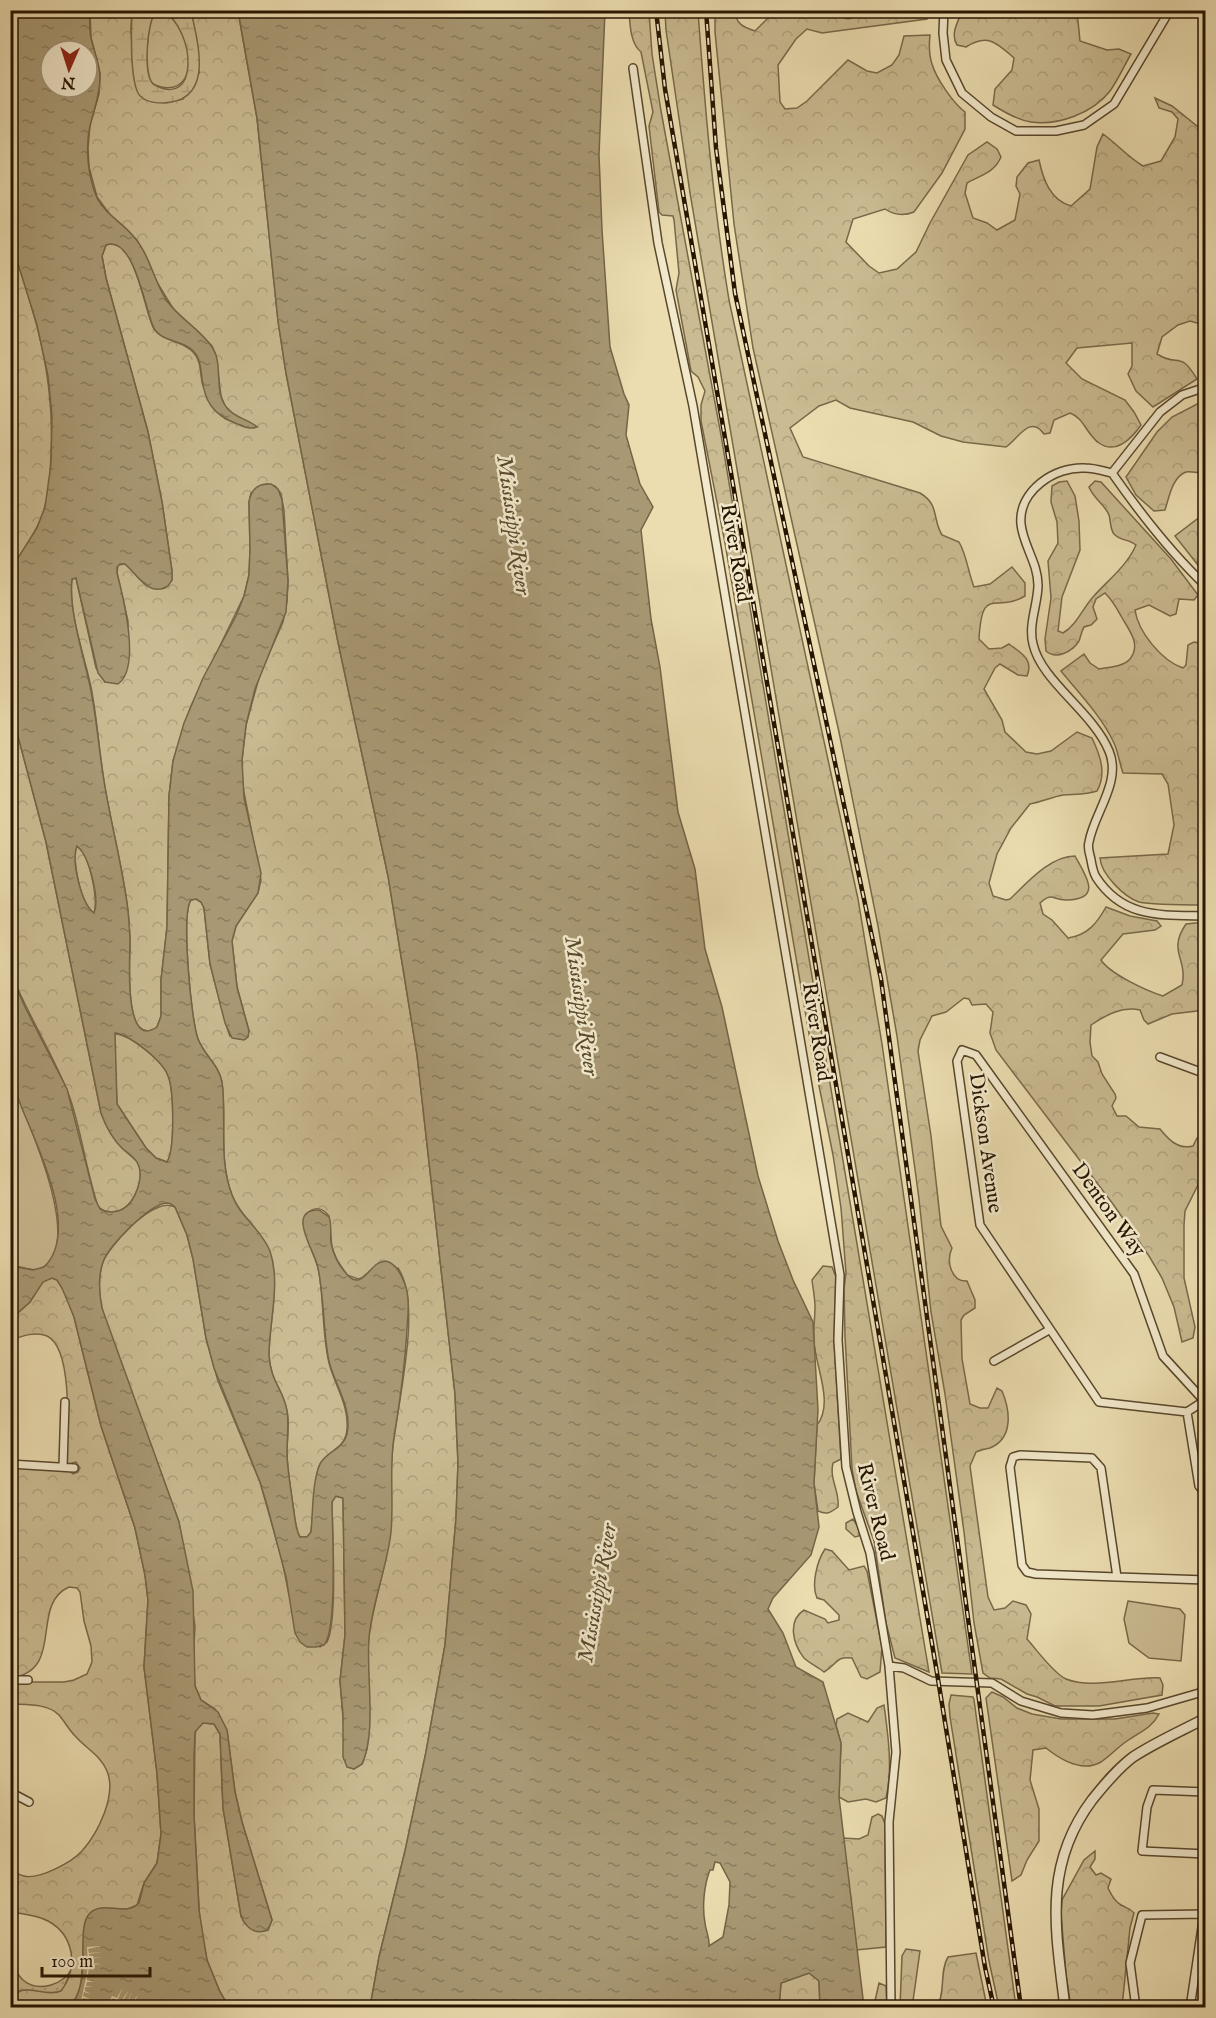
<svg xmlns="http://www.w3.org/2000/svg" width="1216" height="2018" font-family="'IM FELL English',serif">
<defs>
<pattern id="grass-dots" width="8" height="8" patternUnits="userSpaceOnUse" patternTransform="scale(1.5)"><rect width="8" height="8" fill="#cabb92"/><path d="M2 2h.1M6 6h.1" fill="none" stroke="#aea07c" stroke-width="1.8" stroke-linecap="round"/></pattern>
<pattern id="forest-crowns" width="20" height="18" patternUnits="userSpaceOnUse" patternTransform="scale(1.5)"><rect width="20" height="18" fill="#cabb92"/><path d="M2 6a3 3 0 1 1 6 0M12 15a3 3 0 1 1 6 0" fill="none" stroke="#aea07c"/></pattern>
<pattern id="wetland-marsh" width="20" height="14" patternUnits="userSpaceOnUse" patternTransform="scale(1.5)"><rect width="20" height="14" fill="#cabb92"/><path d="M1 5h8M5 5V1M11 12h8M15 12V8" fill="none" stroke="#aea07c"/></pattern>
<pattern id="water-ripples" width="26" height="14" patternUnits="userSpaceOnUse" patternTransform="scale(1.5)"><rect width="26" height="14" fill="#a89974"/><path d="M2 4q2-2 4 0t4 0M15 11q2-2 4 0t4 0" fill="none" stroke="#897c5d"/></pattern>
</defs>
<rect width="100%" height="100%" fill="#ebddb0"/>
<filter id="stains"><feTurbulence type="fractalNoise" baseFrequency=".00333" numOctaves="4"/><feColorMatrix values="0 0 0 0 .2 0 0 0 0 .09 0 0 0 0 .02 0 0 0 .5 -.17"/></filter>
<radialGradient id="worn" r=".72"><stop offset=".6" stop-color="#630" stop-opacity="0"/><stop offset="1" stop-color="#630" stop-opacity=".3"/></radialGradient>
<path fill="url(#grass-dots)" stroke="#786849" stroke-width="1.5" d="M10,1955c3,9 6,19 13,25 15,13 41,5 49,-12l-9,22c-13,10 -28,-3 -43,1l-9,16z"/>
<path fill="url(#forest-crowns)" stroke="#786849" stroke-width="1.5" d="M90,11h42l-1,18 2,32 32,42 18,-4 16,-26 -2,-32 -6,-30h47l19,107 21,203 8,52 52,269 50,234 29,179 38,339 3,69 -2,55 -11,127 -19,107 -21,99 -26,106 -9,50h-141l-9,-15 -13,-32 -7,-35 -6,-110 1,-79 1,-7 7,-6 11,1 6,10 3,74 18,108c6,14 13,14 27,14l4,-10 -30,-98 -7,-30 -8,-62 -12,-21 -14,-9 -6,-14 -2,-23 2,-37 -16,-104 -75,-206c-5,-18 -7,-39 0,-57 7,-17 52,-63 71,-52l12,28 6,24 13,79 12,43 42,101 22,78 7,35 31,52 7,-5c11,-21 5,-112 5,-140l2,-6 9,2 2,137 -5,46 7,86 7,2 8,-5 5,-15c5,-37 -2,-76 2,-113 4,-30 14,-59 19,-89 6,-30 1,-61 4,-91 3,-46 32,-149 6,-188l-40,11 -11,-4 -10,-15 -5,-12 -3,-32c-12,-15 -26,-5 -24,13 2,15 11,28 14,43 5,30 3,62 10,91 6,23 20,42 18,66 -1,19 -18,22 -27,35 -6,10 -7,54 -9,68l-4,5h-7c-5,-8 -5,-21 -7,-31 -2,-18 -6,-36 -6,-54 0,-13 3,-28 0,-41 -4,-20 -17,-31 -18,-56 0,-33 12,-72 0,-104 -8,-22 -29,-34 -37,-56 -14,-37 -5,-75 -10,-113 -3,-17 -18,-27 -24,-43 -7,-18 -17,-126 -7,-139l5,-1 5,3 3,6 6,56 18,67 2,5 19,-5 -12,-44 -5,-46 4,-15 22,-33 3,-13 -19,-98v-22l4,-35 14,-51 23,-52 4,-20 1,-21 -4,-71 -3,-16 -6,-8 -8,-2 -16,9 -2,9 1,47 -1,26 -5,21 -53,110 -18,55 -4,35 -2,131 -6,53v36l-4,11c-34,24 -27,-70 -27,-84 0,-10 -1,-21 -2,-32 -5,-43 -17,-86 -24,-130 -5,-31 -7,-63 -13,-94 -7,-33 -23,-75 -19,-108l4,-1 20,90 9,14 22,-14 1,-47 -11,-48 1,-8 7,-1c13,11 20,29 40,24l7,-8v-9l-10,-69 -14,-70 -42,-154 -4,-22 4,-11c30,-11 38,68 48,84 9,13 28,11 39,23 8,8 7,19 9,30 1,6 5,11 7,16 12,25 22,24 48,29l-24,-13 -8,-8 -4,-10 -5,-39 -4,-11 -38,-36 -19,-31 -18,-39 -26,-24 -14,-19 -8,-30 -1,-19 2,-23 9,-31 1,-21 -9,-35z
M156,11c32,-1 52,85 5,76 -7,-1 -11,-4 -13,-11 -2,-16 -2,-52 8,-65z
M629,11h20l3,43 9,57 60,324 208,1237 -34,-14 -9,-35 -12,-82 -18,-50 -4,-22 -7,-133 -1,-47 2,-16 -5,-65 -8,-53 -21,-104 -87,-508 -24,-122v-16l4,-14 -7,-14 -7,-6 -15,-81 3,-17 -5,-53 -1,-4 -11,-1 -3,-3 -10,-86 4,-14 -12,-60c-11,-9 -11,-28 -12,-41z
M665,11h33c7,97 15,193 31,289l129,599 24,145 90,630 -30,-1 -252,-1480 -24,-163z
M715,11h20c1,13 8,16 20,20l20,-20h44l29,8 27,-8h47l5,2v6l-105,14 -15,-4 -11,10 -18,26 2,37 5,7 12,-1 10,-7 41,-41 19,11 10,2 15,-8 7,-10 5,-19 26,-1c-1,9 -1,20 2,29 4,14 21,39 33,48v17l-23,44 -28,39c-10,4 -20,3 -29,-3l-32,10 -7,23 23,24 10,7 18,-4 19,-17 14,-29 38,-68 19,-13 10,7 4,8c-7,16 -20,18 -34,26l-2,10 8,25 14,5 10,7 18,-10 5,-26 -4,-8 1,-9 11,-14 11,-3c4,19 11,40 32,46l19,-17 7,-42 6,-13c14,10 25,23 40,32l18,-5 14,-24 3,-18 -6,-7 -13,-4 -4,-10 17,8 25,20 8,-1v205l-1,-5 -14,-4 -12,4 -16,12 -5,17c22,14 22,-5 40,25l-44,28 -17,-16 -8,-17 4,-8v-23l-55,5 -11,15 16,16 43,21 9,12 7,13c-9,13 -25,30 -42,18 -12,-8 -15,-25 -29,-30l-16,7 -4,13 -6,1c-14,-20 -26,5 -38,13l-43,-5 -22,-6 -28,-14 -63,-14 -14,-8 -17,6 -29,22 13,29 117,36c20,12 12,26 22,42l17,7c8,14 9,30 15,45l16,-3 22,-17 13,16v13c-30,18 -43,-12 -46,43l10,10 13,-1 7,-4c12,9 25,15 18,32l-9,-1 -18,-11 -5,4 -11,21 18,31 3,12 21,20 11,2 14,-3 26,-19 15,6c8,17 15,35 5,53 -11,4 -22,3 -34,4 -11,2 -22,7 -33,9l-19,24 -14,26 -8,29 4,13 13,4 4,-1c17,-16 40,-43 65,-43 11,20 28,43 -8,44 -13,1 -15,-9 -27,3l3,11 9,6 16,18c20,-3 29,-15 38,-31l24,9 27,5 4,5 -6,4 -32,4 -22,26c9,14 46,31 62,36l19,-11c6,-27 -15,-33 4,-61l19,-2v88l-33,4 -24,10 -4,-4 -4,-10c-18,-4 -34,5 -49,15l-1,17 2,14 6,6 4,12 13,20 1,4 -4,8 5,10h9l13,11 21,2c8,10 18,21 33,17l4,-8 8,-4v42l-4,3 -16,32 -1,14v53l11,49 -2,11 -11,4 -8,-35 -12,-29 -13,-22 -36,-52 -117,-154 -6,-17 3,-21 -7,-8 -14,1 -3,-6 -5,-1 -18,14 -14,4 -12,24 -2,11 13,85 10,90 11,22c-6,13 -1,34 15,33l8,19v8l-11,7 -3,5 1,39 8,45 10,4h8l9,-20 5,3c8,19 12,47 -12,57 -4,1 -10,2 -14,4l-6,14 18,131 6,13 11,-2 8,-7 13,4 5,9 -4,25c9,10 27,35 39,40 28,11 65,-3 94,-1l3,7 -1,10 -63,11h-44l-18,-9 -10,-3 -26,-15 -11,-1 -7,-5 -9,-50 -10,-91 -19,-138 -14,-82 -12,-113 -22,-163 -19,-110 -39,-194 -86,-384 -19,-124 -19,-192z
M962,11h115l3,30 27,9 12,-1 12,5c-7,12 -13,26 -21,37 -17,22 -52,35 -79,31 -14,-2 -27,-10 -38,-17l2,-16 17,-19 2,-12c-17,-15 -26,-25 -48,-11l-9,-2c-7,-11 1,-23 5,-34z
M10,241c26,73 45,136 41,214 -1,21 -2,44 -10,63 -7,18 -20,35 -30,51z
M1205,400v74c-5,-1 -14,-3 -19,-2 -14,5 -17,26 -21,38l-11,1 -18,-16 -10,-18 31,-45 15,-15z
M1067,481l8,15 4,25 1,29 -18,47 -4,34 5,2c13,-7 20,-25 30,-36 15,-17 34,-31 43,-52 -7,-6 -16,-4 -22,-11 -4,-5 -3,-12 -5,-19 -3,-9 -16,-17 -20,-28l6,-6 6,1 70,77 27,36 -4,5 -15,-1 -3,15 -6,2 -21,-11 -14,5c3,22 27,51 48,58l3,-3 2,-20 6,-3 11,2v261c-14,0 -53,0 -66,-3 -15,-5 -38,-28 -39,-44l68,-4 6,-29 -6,-41 -6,-10 -39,-1c-4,-11 -5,-23 -10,-32 -11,-24 -35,-49 -52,-70l23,-17 6,9 9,6c9,-2 24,-2 31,-10 12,-15 -2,-30 -9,-43 -5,-9 -8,-15 -16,-23l-9,6 -3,8 4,12 -6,6 -7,2c-3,5 -3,9 -5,14 -7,11 -23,19 -33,10l-1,-12 6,-41 -3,-37 10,-18 -1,-21 -6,-20 1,-16 7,-4z
M1205,513v61l-30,-38z
M10,706l36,136 55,271c5,14 11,25 22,36 4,4 10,8 14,13 9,14 -2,43 -18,49 -8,3 -16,1 -21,-5 -12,-35 -16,-73 -28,-108 -16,-43 -42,-82 -59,-125z
M76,846c13,5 23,54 18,67 -14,-10 -21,-50 -18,-67z
M114,1034c15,-1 49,28 54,41 6,15 7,75 -1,87l-11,-4 -10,-10 -29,-44z
M823,1266l9,1 4,10 -2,62 7,120 -8,4c-4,16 7,29 5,44 -8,6 -11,8 -20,4l-4,-28 3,-58c16,-20 1,-53 -2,-76 -3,-14 0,-28 0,-42 0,-9 -2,-18 -3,-27z
M48,1278h4l5,2 9,14 8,23 27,109 34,102 10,47 3,25 -4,67 13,106 4,61 -4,29 -13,20 -7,22 -9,4 -33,1 -10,14 -4,62 -4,11 -8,10h-57c2,-32 31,-8 49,-16 18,-23 13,-56 -13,-70 -11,-6 -25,-7 -37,-9l-1,-48c4,6 7,11 14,12 15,4 48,-14 58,-25 16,-18 35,-56 25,-80 -7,-16 -20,-22 -31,-34 -7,-7 -11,-15 -17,-22 -12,-12 -33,-10 -48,-11v-22h53l10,-2 13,-6 5,-12 -1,-16 -7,-25 -4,-29 -3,-4 -8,-1c-40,18 -3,83 -58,91v-212l57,4 5,4 5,-2 2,-4 -4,-6 -8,2 -2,-3c1,-26 8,-112 -19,-125 -11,-5 -25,0 -36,4v-21l19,-17 12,-20z
M853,1519l7,11 -1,6 -4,1 -9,-8v-6z
M825,1549l7,2 17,19 15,-4 3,5 15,76 -2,25 -13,7 -6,-2 -9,-19c-17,-2 -14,6 -28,14 -6,-5 -15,-9 -20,-14 -11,-14 -17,-37 0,-48l21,9 3,4 11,-3v-5l-15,-15 -7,-2c-6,-13 0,-37 8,-49z
M992,1692l11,5 14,11 15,6 29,5h54l38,-6 6,1c-7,14 -19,18 -32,27 -9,6 -17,15 -26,21 -19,11 -40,-2 -55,-14l-13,2 -3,30 9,29v32l-12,19 -6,15 -9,6 -26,-183z
M951,1695l22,2 1,3 42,307h-17l-10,-46 -39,-244 -1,-13z
M884,1705c4,29 9,64 2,93l-10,4 -10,-3 -18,3 -9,-5 2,-54 -5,-18 1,-6 11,-6 20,9 9,-14z
M878,1814l4,2 3,8 1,123 -30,3 -13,-112 16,1 9,-4 4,-18z
M1095,1851v8l-5,8 6,8 5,-2 10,6 -3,9c3,6 6,13 13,17 5,3 9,3 13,8l-4,15 -8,79h-51l-5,-32 -5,-61 1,-14 22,-40z
M906,1949l14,2 -7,50 2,6h-15l2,-51z
M976,1953l11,54h-50c9,-15 2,-35 11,-50z
M809,1973l10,8 1,26 -41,1 2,-25z
M879,1983l7,3 1,21h-23l-1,-6h12z"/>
<path fill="url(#wetland-marsh)" stroke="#786849" stroke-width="1.5" d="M132,11h24c-9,10 -13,63 -3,73 47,27 43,-54 10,-73h28c7,33 24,90 -28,92 -9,0 -20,-1 -25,-10 -8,-16 -7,-63 -6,-82z"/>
<path fill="#cabb92" stroke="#786849" stroke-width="1.5" d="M10,1078c13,33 77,167 32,190 -10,5 -21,-3 -31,-2z
M1128,1601l52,8 5,6 -4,46 -32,-3 -20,-15 -5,-24z"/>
<path fill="url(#water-ripples)" stroke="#746446" stroke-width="1.5" fill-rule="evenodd" d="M11,11h79c0,9 -1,18 1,27 3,13 9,26 9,40 0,17 -6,31 -10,48 -5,22 -2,51 7,72 9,17 25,24 37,39 16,18 20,45 33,64 13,18 33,28 45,46 12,17 1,45 15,61 8,10 21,11 30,19 -7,3 -15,-1 -22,-4 -22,-9 -30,-21 -33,-44 -1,-8 -1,-16 -5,-23 -10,-18 -37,-12 -44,-30 -8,-17 -19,-91 -47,-81l-4,11 4,22 42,154 14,70 10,69v9l-4,6c-19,12 -30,-11 -43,-22h-5l-3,3v6c6,23 24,95 1,111l-13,-2 -7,-9 -22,-95 -4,1c-4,32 13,80 19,112 6,30 8,60 13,90 7,44 19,87 24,130 1,11 2,22 2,32 0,14 -7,108 27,84l4,-11v-36l6,-53 2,-131 4,-35 11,-38 19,-45 33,-62 8,-20 5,-21 1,-26 -1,-47c2,-13 10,-19 22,-18l7,5 4,11 6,81 -2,31 -31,77 -9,36 -4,35 2,38 17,75 -3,20 -22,33 -4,15 5,46 12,44 -1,6 -4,3 -12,-2 -7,-15 -15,-59 -6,-56 -3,-6 -5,-3 -5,1c-10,13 0,121 7,139 6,16 21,26 24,43 5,38 -4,77 10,113 8,22 29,34 38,56 11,33 -1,71 -1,104 1,26 15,35 18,56 2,13 0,28 0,41 0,18 4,36 6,54 2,10 2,23 7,31h7l4,-5c2,-20 1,-50 9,-68 6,-13 23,-14 27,-30 6,-28 -15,-52 -19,-78 -4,-23 -4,-46 -7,-68 -1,-9 -2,-19 -5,-27 -4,-13 -29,-52 3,-51l10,7c3,8 1,17 2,26 2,10 7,21 14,29 14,19 22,-1 32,-8 14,-10 24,9 28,20 5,14 3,30 2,45 -2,37 -7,72 -13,108 -5,31 0,63 -3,95 -4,36 -19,70 -22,106 -3,37 8,94 -7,126l-8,5 -7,-2 -4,-10v-43l-3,-33 5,-46 -2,-137 -7,-2 -4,6c0,24 6,128 -8,143l-8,2h-9l-7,-5 -5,-9 -9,-56 -19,-72 -7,-23 -46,-114 -8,-30 -13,-79 -6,-24 -12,-28c-3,-2 -4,-4 -8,-4 -18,1 -58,43 -64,59 -5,14 -4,31 -1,46l77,214 14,69 2,95 6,14 17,12 9,18 8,62 7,30 30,98 -4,10c-13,5 -22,-2 -27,-14l-18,-108 -3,-74 -6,-10 -11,-1 -8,9 -1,25v58l5,95 8,50 13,32 9,15h-160c25,-24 5,-79 21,-94 13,-13 36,4 49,-10l5,-20 13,-20 4,-29 -4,-61 -13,-106 4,-67 -3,-25 -10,-47 -34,-102 -27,-109 -12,-29 -5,-8 -5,-2 -9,4 -13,20 -19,17v-53l22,4 11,-3c37,-36 -7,-121 -23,-161 -3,-10 -10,-21 -10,-31 -4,-33 0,-68 -1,-102l15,34 42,82 28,110 5,10c7,4 16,4 23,0 13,-8 22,-33 14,-47 -3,-5 -9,-9 -14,-13 -11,-10 -17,-22 -22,-36l-55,-271 -36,-136v-59l2,-6 -2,-2 1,-70 26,-41 8,-21 6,-43 1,-48 -4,-40 -11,-51 -26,-84zM51,51h36v36h-36zM77,846c12,9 23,53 17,67 -13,-9 -23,-53 -17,-67zM115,1033c15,2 48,28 53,43 6,14 7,74 -1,86l-11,-4 -10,-10 -29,-44z
M238,11h367l-6,144 3,75 8,117 14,47 5,11 -3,30 14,49 13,23 -12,23 10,89 9,48 18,145 17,57 10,80 17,58 36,169 20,65 15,39 20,42 5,88 -4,73 5,44 -8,28 -38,43 -5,11 15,24 13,34 27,15 18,61 -2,54 25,210h-44l-1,-26 -10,-8 -28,10 -2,24h-54l-2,-4 -13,5 -340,-1 9,-50 26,-106 21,-99 19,-107 11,-127 2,-55 -3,-69 -38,-339 -29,-179 -50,-234 -52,-269 -8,-52 -21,-203zM715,1862l5,1 10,19 -1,23 -6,32 -14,9c1,-8 -3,-14 -4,-23 -3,-16 -1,-38 5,-53h3z"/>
<path fill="#ebddb0" d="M101,1946l-13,3 1,4 13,-1 -13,2v4l13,-1 -13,2v4l13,1 -13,1 -1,10 7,1h-8v4l7,2h-7l-1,4 7,1h-8v4l6,3 -7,-2 -1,4 7,3 -7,-1 -3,9 8,-40 -1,-20z
M123,1987l-5,12 4,1 7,-10 -6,11 4,2 5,-12 -4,12 3,2 7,-11 -5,12 3,1 -9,-2 -3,2 2,-2 -4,-2 -4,4 3,-5 -4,-1 -5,6 4,-7 -3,-2 -6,9 5,-11 5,2z"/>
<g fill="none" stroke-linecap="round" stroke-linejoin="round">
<defs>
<path id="minor" d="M944,10l-1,23 3,27 16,33 29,24 25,14h40l28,-6 30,-21 56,-94
M633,68l25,175 35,163 147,869 -2,65 8,127 11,45 13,41 19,113 7,86 -7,70 2,186
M1112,473l48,-61 22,-17 24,-8
M1206,586c-36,-34 -66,-73 -94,-113 -9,-2 -18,-5 -27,-5 -30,-2 -67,23 -64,56 2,21 17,39 17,61 0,19 -10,39 -5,59 8,37 60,68 76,107 13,31 -15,62 -20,91 -2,6 1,12 2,18 1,6 2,12 5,17 27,42 66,38 110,39
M1160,1057l46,17
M994,1361l55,-31
M1204,1401l-17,11 -88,-10 -119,-177 -23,-164 5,-11 14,5 158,219 29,82 43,47
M1187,1412l12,74 7,8
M1020,1455l72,3 9,10 16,109 -81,-3 -9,-2 -5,-7 -12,-98 3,-10z
M10,1464l64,4
M63,1467l2,-65
M1117,1577l89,3
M889,1666l15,2 27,13 61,2 29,18 40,12 32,2 54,-7 59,-17
M10,1680h18
M10,1792l19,10
M1206,1792l-53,-2 -6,17 -5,44 64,3
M1136,2008l-6,-45 12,-48 64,-1
M1190,2008l14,-94"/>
<path id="tertiary" d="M1065,2008c-9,-77 -23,-141 27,-208 12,-15 25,-31 41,-43 23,-15 48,-26 73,-39"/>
</defs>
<use href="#minor" stroke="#58472c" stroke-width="10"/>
<use href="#tertiary" stroke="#58472c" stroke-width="12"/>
<use href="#minor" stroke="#f2e9cc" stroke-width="7"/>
<use href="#tertiary" stroke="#f2e9cc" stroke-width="9"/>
<defs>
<path id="rail" d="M656,10l9,79 21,122 250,1456 49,300 9,41
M706,10l10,138 19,145 146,686 140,1029"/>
</defs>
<use href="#rail" stroke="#271500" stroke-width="4.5"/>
<use href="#rail" stroke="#f2e9cc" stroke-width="2" stroke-dasharray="7" stroke-linecap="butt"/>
</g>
<g text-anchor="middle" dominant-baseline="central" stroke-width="5" stroke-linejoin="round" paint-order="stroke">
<g font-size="21" fill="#271500" stroke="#f2e9cc">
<text transform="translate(735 553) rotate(80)">River Road</text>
<text transform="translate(816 1032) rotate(81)">River Road</text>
<text transform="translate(985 1143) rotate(82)">Dickson Avenue</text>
<text transform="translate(1108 1210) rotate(54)">Denton Way</text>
<text transform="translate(875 1512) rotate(76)">River Road</text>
</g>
<g font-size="22" font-style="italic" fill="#5b4a2e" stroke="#f2e9cc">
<text transform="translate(513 525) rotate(82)">Mississippi River</text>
<text transform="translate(581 1006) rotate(82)">Mississippi River</text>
<text transform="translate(598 1593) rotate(-80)">Mississippi River</text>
</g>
</g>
<rect width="1216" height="2018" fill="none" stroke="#ebddb0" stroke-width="36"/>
<rect x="12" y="12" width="1192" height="1994" fill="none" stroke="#271500" stroke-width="3"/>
<rect x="18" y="18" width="1180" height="1982" fill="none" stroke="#271500" stroke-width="1.5"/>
<g transform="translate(69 69) rotate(183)"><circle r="28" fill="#f2e9cc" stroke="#a1947a" stroke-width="1.5"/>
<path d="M0-4.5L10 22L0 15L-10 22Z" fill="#8f2418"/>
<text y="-9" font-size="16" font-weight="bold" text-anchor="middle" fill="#271500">N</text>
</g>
<path d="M42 1967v9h108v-9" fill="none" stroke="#271500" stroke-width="3"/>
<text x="51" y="1967" font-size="18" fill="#271500" stroke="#f2e9cc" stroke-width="4.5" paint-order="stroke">100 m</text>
<rect width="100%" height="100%" filter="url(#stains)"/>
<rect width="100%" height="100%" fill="url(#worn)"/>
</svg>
